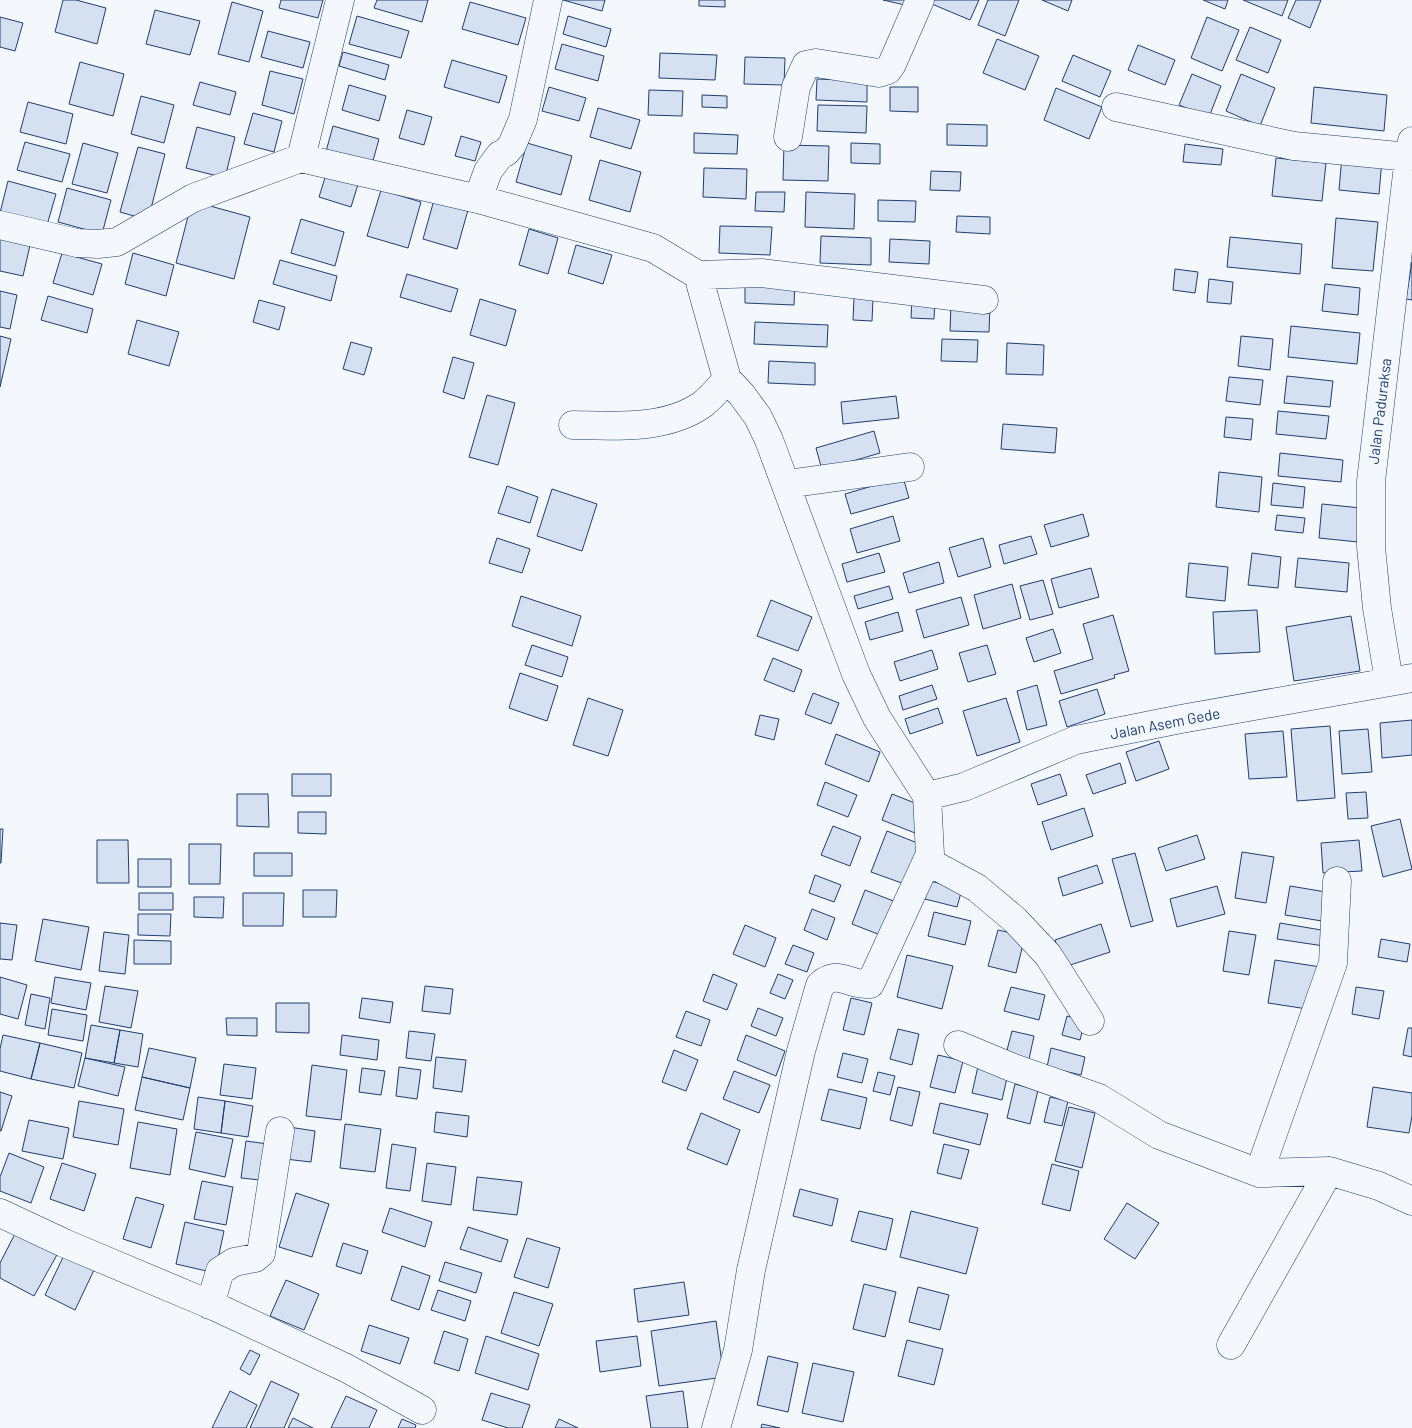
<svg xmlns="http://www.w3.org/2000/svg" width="1412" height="1428" font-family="Barlow,sans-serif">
<rect width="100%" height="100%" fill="#f4f7fb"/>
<path fill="#d5e0f0" stroke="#1d3f73" d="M63,0h13l30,8 -9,36 -42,-12z
M281,0h42l-5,18 -39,-10z
M377,0h51l-6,22 -48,-14z
M563,0h42l-3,11z
M699,0h26v7l-26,-1z
M883,0h23l-1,5z
M934,0h45l-9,20 -38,-16z
M988,0h31l-14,36 -27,-11z
M1042,0h30l-4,11z
M1203,0h25l-3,9z
M1243,0h45l-6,16z
M1296,0h25l-11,28 -22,-10z
M232,2l31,9 -14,51 -31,-8z
M470,2l56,16 -8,27 -56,-16z
M155,10l45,11 -10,34 -44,-11z
M357,16l52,15 -8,27 -52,-14z
M568,16l43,13 -5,18 -43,-13z
M0,17l23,6 -8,28 -15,-4z
M1207,17l32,13 -17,41 -31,-13z
M1250,27l31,13 -13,33 -32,-13z
M268,31l42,11 -7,26 -42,-11z
M997,39l42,17 -14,34 -42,-17z
M562,44l42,12 -6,25 -43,-12z
M1138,45l37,15 -10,25 -37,-15z
M343,52l46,13 -4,15 -46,-14z
M660,53l57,2 -2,25 -56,-2z
M1073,55l38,16 -11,26 -38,-16z
M745,57l40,1 -1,27 -40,-1z
M452,60l55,16 -8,27 -55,-16z
M80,62l44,12 -11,42 -44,-12z
M270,71l33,8 -9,35 -32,-9z
M1192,74l29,12 -12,31 -30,-12z
M1241,74l34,14 -15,38 -34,-15z
M817,79l50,2v21l-51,-2z
M200,82l36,10 -6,23 -37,-10z
M349,85l37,11 -7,25 -37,-11z
M549,87l37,11 -7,23 -37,-10z
M890,87h28v25l-28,-1z
M1314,87l73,8 -3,36 -73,-8z
M1056,88l46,19 -13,32 -45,-19z
M649,90l34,1 -1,25 -34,-1z
M702,95l25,1v12l-25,-1z
M141,96l33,9 -10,38 -33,-9z
M28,102l45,12 -7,30 -46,-12z
M818,105l49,1 -1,27 -49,-2z
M598,108l42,12 -9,29 -41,-12z
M407,110l25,7 -8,28 -25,-7z
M253,113l29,8 -8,31 -30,-8z
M947,124l40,1v21l-40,-1z
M333,126l46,13 -8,29 -46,-13z
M197,127l38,10 -10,41 -39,-10z
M694,133l44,2 -1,19 -43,-1z
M461,136l20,6 -6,19 -20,-5z
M25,142l45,12 -8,28 -45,-12z
M83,143l35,10 -11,40 -35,-9z
M527,143l45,13 -11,39 -45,-13z
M851,143l29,1v20l-29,-1z
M1185,144l38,5 -2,16 -38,-3z
M784,145l45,1 -1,35 -45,-1z
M138,147l27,7 -17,66 -28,-8z
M1342,156l40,4 -3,34 -40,-4z
M1276,158l50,5 -4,38 -50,-5z
M600,160l41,12 -11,40 -41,-12z
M328,168l32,10 -9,29 -32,-10z
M704,168l43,1 -1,30 -43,-2z
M931,171l30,1 -1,19 -30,-1z
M8,181l48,13 -11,38 -45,-19z
M67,188l44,12 -9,34 -44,-12z
M381,190l40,12 -13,46 -41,-12z
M756,192h29l-1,20 -29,-1z
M806,192l49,2 -1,35 -49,-2z
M434,200l34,10 -11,39 -34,-10z
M878,200l38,1 -1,21 -37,-1z
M192,201l58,16 -16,62 -58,-16z
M957,216l33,1v17l-34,-2z
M1336,218l42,4 -5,49 -41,-3z
M301,219l43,13 -9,34 -44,-13z
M720,226l52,1 -2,28 -51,-2z
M529,229l29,9 -10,36 -29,-9z
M0,233l31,8 -8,35 -23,-5z
M821,236l50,2v27l-51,-2z
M1230,237l72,7 -2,30 -73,-7z
M890,239l40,2 -1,23 -40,-2z
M576,245l36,10 -9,29 -35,-11z
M62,253l40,11 -9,31 -40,-12z
M133,253l41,12 -8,31 -41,-12z
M280,260l57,16 -6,25 -58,-17z
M1412,262v38l-6,-1z
M1175,269l23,3 -3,21 -22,-3z
M407,274l51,15 -7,23 -51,-15z
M745,279l50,2 -1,24 -49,-2z
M1209,279l24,3 -2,22 -24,-2z
M1325,284l35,4 -2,27 -36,-4z
M0,291l17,4 -7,34 -10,-2z
M48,296l45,13 -6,24 -46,-13z
M854,298l19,1 -1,22 -19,-1z
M480,299l36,11 -10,36 -36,-11z
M912,299l23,1 -1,19 -23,-1z
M259,300l26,7 -6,23 -26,-8z
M951,304l39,1 -1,27 -39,-1z
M137,320l42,12 -10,34 -41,-12z
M755,322l73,3 -1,22 -73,-3z
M1291,326l69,7 -3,31 -69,-7z
M0,336l11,3 -11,48z
M1241,336l32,3 -3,31 -32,-4z
M942,339l36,1 -1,22 -36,-1z
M351,342l21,6 -8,27 -21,-6z
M1007,343l37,2 -1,30 -37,-1z
M453,357l21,6 -10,36 -21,-7z
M769,361l46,2v22l-47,-2z
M1287,376l46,5 -3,26 -46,-4z
M1229,377l34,3 -3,25 -34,-4z
M487,395l28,8 -17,62 -29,-8z
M896,396l3,22 -56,6 -2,-22z
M1278,411l51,5 -3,23 -50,-5z
M1226,417l27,2 -2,21 -27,-3z
M1003,424l54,4 -2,25 -54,-4z
M874,431l6,22 -58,17 -6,-22z
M1280,453l63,7 -2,22 -63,-6z
M1219,472l43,5 -3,35 -43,-5z
M903,477l6,21 -58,16 -6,-20z
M1273,483l32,4 -2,21 -32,-3z
M507,486l31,11 -8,26 -32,-10z
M552,489l45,15 -15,47 -45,-15z
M1322,504l39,4 -3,34 -39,-4z
M1083,514l6,22 -38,11 -7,-22z
M1277,515l28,3 -2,15 -28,-3z
M893,516l7,25 -43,12 -7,-24z
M1031,536l6,18 -33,10 -5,-19z
M497,538l33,11 -8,24 -33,-10z
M983,538l8,29 -33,10 -9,-29z
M879,553l6,19 -38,10 -5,-18z
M1252,553l29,4 -3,31 -30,-3z
M1298,558l51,5 -2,29 -52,-5z
M939,562l5,21 -35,10 -6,-20z
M1189,563l39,4 -3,34 -39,-4z
M1091,568l8,29 -40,11 -8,-29z
M1043,580l10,34 -23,6 -10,-34z
M1012,584l9,34 -38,11 -9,-34z
M889,586l4,13 -35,10 -4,-13z
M521,596l60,20 -9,30 -60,-20z
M961,597l8,28 -45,13 -8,-28z
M771,600l41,17 -14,34 -41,-15z
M1257,610l3,42 -45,2 -2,-42z
M898,612l5,19 -33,9 -5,-18z
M1113,615l16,56 -15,4 1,3 -54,16 -7,-23 39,-12 -10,-35z
M1351,616l9,55 -66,10 -8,-54z
M1053,629l8,24 -27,9 -8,-24z
M532,645l36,12 -6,20 -37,-12z
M987,645l9,29 -28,8 -9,-29z
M932,650l6,19 -38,12 -6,-19z
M773,658l29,12 -8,22 -30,-12z
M520,673l38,13 -11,35 -38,-13z
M932,685l5,14 -34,11 -4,-14z
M1037,685l10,40 -20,5 -10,-39z
M1097,689l8,25 -38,13 -8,-26z
M813,693l26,10 -8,21 -26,-10z
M588,698l35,12 -15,46 -35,-11z
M1006,698l14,44 -43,14 -14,-45z
M938,708l5,15 -33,11 -5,-15z
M760,715l19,4 -5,21 -19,-5z
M1412,720v35l-30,3 -2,-35z
M1330,726l5,72 -38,3 -6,-72z
M1368,729l4,43 -30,2 -3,-43z
M1283,731l4,46 -38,2 -4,-45z
M836,734l44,18 -11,30 -44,-18z
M1159,741l10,28 -33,12 -10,-29z
M1120,763l6,20 -33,11 -7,-19z
M292,774h39v22h-39z
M1060,774l7,21 -29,10 -7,-21z
M825,782l32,13 -9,22 -31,-12z
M1366,792l2,26 -20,1 -2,-26z
M237,794h31l1,33 -32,-1z
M892,794l33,13 -10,26 -33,-13z
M1084,808l9,28 -42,14 -9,-28z
M298,812h28v22l-28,-1z
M1400,819l12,50 -29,8 -12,-51z
M833,826l28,11 -11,29 -29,-11z
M0,829h3l-2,34h-1z
M887,831l38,15 -15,40 -39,-14z
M1197,835l8,24 -39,12 -8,-23z
M97,840h31l1,43h-32z
M1359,840l3,31 -39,2 -2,-30z
M189,844h32l-1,40h-31z
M1242,852l32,5 -8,46 -31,-5z
M254,853h38v23h-38z
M1135,853l18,68 -22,6 -19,-68z
M138,859h33v28h-33z
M1097,865l6,18 -40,13 -5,-18z
M815,875l26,10 -7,17 -25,-9z
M930,881l32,8 -5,18 -32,-8z
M1217,886l8,28 -48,13 -7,-28z
M1290,886l42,7 -4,29 -43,-7z
M303,890h34l-1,27h-33z
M865,890l31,12 -13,34 -31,-12z
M139,893h34v17h-34z
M243,893h41l-1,33h-40z
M194,897h30l-1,21 -29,-1z
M812,909l23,9 -8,22 -23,-10z
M934,912l37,9 -6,24 -37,-9z
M138,914h33l-1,22 -32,-1z
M43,919l46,8 -8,43 -46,-9z
M0,923l17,2 -5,35 -12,-1z
M1280,923l47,8 -3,15 -47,-7z
M1101,924l9,28 -46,15 -9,-27z
M745,925l31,13 -11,29 -32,-13z
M998,930l27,6 -9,37 -28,-7z
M1229,931l27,4 -7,40 -26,-4z
M104,932l25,3 -4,39 -26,-3z
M1381,939l29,5 -3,18 -29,-5z
M134,940l37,1v23h-37z
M793,945l21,8 -7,19 -22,-8z
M907,955l46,11 -11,43 -45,-12z
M1275,960l46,7 -7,43 -46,-7z
M713,974l24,10 -10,26 -24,-9z
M778,974l15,6 -8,19 -15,-6z
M0,977l27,8 -9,34 -18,-5z
M55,977l36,6 -5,27 -35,-7z
M105,986l33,5 -7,37 -32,-6z
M425,986l28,3 -3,25 -28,-3z
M1011,987l34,8 -6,25 -35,-9z
M1356,987l28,4 -5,28 -27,-5z
M31,994l19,4 -5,31 -20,-4z
M362,998l31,4 -3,21 -31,-5z
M851,998l21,5 -8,32 -21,-5z
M276,1003h33v30l-33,-1z
M758,1008l25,10 -7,18 -25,-10z
M52,1009l35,6 -4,26 -35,-6z
M686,1011l24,9 -9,26 -25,-9z
M1067,1016l18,5 -5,19 -18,-5z
M226,1018h31v18l-30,-1z
M91,1025l29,5 -6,33 -29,-5z
M1408,1028h4v29l-9,-2z
M898,1029l21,5 -7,31 -22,-6z
M120,1030l23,4 -5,33 -24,-4z
M409,1031l26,3 -4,27 -25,-3z
M1012,1031l22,5 -5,23 -23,-5z
M3,1035l37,8 -9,36 -31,-8v-22z
M342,1035l37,5 -2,20 -37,-5z
M746,1035l39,16 -9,25 -39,-16z
M40,1043l42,10 -8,35 -43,-9z
M149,1048l47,10 -6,30 -48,-11z
M1051,1048l34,9 -4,18 -34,-8z
M674,1050l24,10 -12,31 -24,-9z
M843,1053l25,6 -6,24 -25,-6z
M938,1055l25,6 -8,32 -25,-6z
M436,1057l30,3 -4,32 -29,-4z
M85,1058l40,9 -7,29 -40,-10z
M979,1062l30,7 -7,31 -30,-7z
M224,1064l32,4 -4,31 -32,-4z
M312,1065l35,5 -6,50 -35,-4z
M399,1067l22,3 -4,29 -21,-3z
M362,1068l23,3 -4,24 -22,-3z
M734,1071l36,14 -11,28 -36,-14z
M878,1072l17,4 -5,19 -17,-4z
M142,1077l48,11 -7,32 -48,-10z
M1015,1084l23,6 -8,34 -23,-6z
M898,1087l22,5 -8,34 -22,-6z
M1373,1087l39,6v23l-3,17 -42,-6z
M829,1089l38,9 -7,31 -39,-9z
M0,1092l12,4 -11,35h-1z
M198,1097l27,4 -4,32 -27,-4z
M1050,1097l18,4 -6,25 -18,-4z
M79,1101l45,8 -6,36 -45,-8z
M225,1101l28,5 -5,31 -27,-4z
M940,1103l48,11 -8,31 -47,-12z
M1069,1107l26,6 -13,55 -27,-7z
M436,1112l33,4 -2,21 -33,-5z
M701,1113l39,17 -13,35 -40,-16z
M29,1120l40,8 -6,31 -41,-8z
M138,1122l39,7 -7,46 -40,-7z
M345,1124l36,5 -6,43 -35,-4z
M289,1127l26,4 -4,31 -26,-3z
M196,1132l37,7 -8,38 -36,-8z
M246,1141l29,4 -5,36 -29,-3z
M392,1144l24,4 -6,43 -24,-3z
M944,1144l25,6 -8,29 -24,-6z
M9,1153l35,14 -13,36 -31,-12v-14z
M62,1163l34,11 -12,37 -34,-12z
M427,1163l29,4 -5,38 -29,-4z
M1052,1164l27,7 -9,40 -28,-7z
M477,1177l45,5 -5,33 -44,-5z
M202,1181l31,6 -7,38 -32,-6z
M800,1189l38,10 -6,27 -39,-10z
M296,1193l33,11 -17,53 -33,-10z
M136,1197l28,8 -13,43 -28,-9z
M1127,1203l32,20 -24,36 -31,-20z
M390,1208l42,14 -7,25 -43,-15z
M859,1211l34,8 -7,31 -35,-9z
M911,1211l67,17 -12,46 -66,-17z
M185,1222l39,9 -9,42 -39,-9z
M468,1227l40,13 -7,22 -41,-13z
M17,1230l41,23 -24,43 -34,-18v-15z
M527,1238l33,10 -12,40 -34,-11z
M343,1243l25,8 -7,23 -25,-8z
M65,1253l30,15 -20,42 -30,-15z
M445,1262l37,11 -6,20 -37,-12z
M402,1266l28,10 -11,34 -28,-10z
M286,1280l33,14 -15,36 -34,-14z
M684,1282l5,33 -51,7 -4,-33z
M864,1284l32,8 -11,45 -32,-8z
M918,1287l31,8 -9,35 -31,-8z
M438,1290l33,11 -6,20 -34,-11z
M514,1292l39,12 -14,42 -38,-13z
M716,1321l8,56 -65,9 -8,-55z
M369,1325l40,13 -9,26 -39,-13z
M444,1331l24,8 -9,32 -25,-8z
M486,1336l53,18 -11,36 -53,-17z
M637,1336l4,30 -41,6 -4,-31z
M907,1340l36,9 -9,36 -36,-9z
M250,1350l10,5 -10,20 -10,-6z
M768,1356l30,7 -10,49 -31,-7z
M813,1363l41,9 -11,50 -41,-9z
M271,1381l28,13 -15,34h-34z
M230,1391l27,14 -11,23h-34z
M683,1391l5,37h-37l-5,-32z
M491,1393l39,12 -8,23h-14l-26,-8z
M346,1396l31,14 -8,18h-38z
M293,1418l20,10h-25z
M402,1419l14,6 -1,3h-17z
M559,1419l19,9h-23z
M762,1424l18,4h-19z"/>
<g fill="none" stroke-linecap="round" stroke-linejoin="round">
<defs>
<path id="minor" d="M340,0l-39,158 177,41 175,49 45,27 29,104 15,16 16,22 11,23 87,234 21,44 50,78 3,58 -57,124 -3,6c-22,2 -31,-16 -50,1l-19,66 -50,219 -13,80 -22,78
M1116,107l178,39 115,11
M788,137l8,-50 10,-22 10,-2 63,10 9,-3 4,-6 28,-64
M478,199l10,-28 12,-16 6,-3 6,-7 11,-26 25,-119
M0,225l77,18 21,1 19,-2 76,-44 108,-40
M698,275l63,-2 223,27
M573,425c43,1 94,5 130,-21 9,-7 17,-17 24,-25
M787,484l123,-17
M1389,681l-12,-73 -6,-61v-66l38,-324 3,-16
M927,796l37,-9 112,-47 105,-21 231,-41
M927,861l50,27 38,32 33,35 42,66
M958,1045l53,22 88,31 60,37 100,38 70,-2 50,15 33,15
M1259,1173l74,-210 4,-82
M0,1213l64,30 152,64 130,61 76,42
M210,1305l10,-34 14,-9 21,-4 6,-5 19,-122
M1231,1345l98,-174"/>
</defs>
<use href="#minor" stroke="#1d3f73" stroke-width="29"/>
<use href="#minor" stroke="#f4f7fb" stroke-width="28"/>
</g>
<g text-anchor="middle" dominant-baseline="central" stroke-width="4" stroke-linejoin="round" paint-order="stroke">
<g font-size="15" fill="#1d3f73" stroke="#f4f7fb">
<text transform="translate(1379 411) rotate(-83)">Jalan Paduraksa</text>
<text transform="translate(1165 723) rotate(-11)">Jalan Asem Gede</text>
</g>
</g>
</svg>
